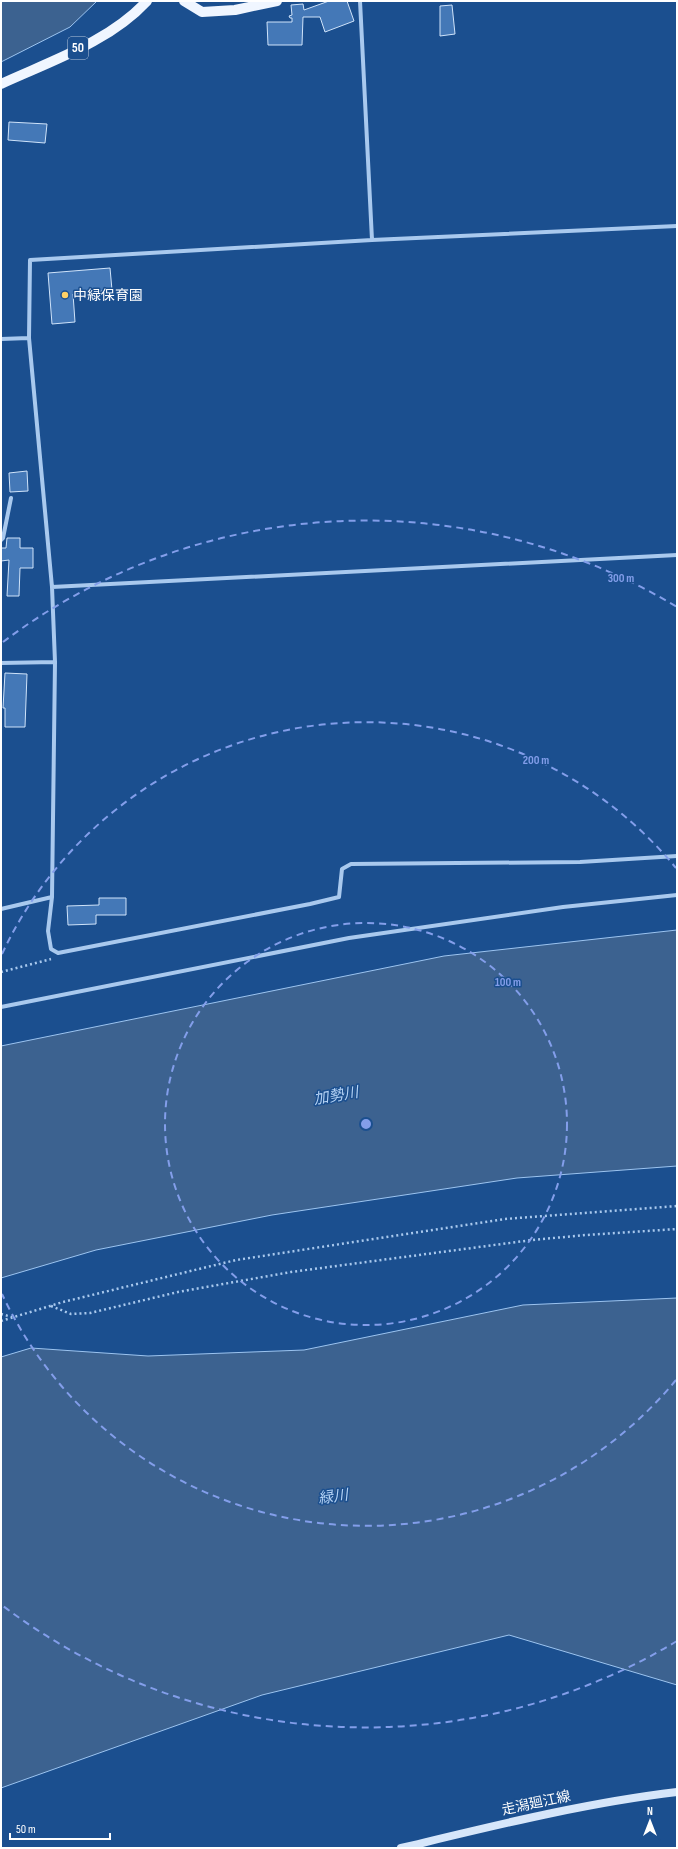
<svg xmlns="http://www.w3.org/2000/svg" width="678" height="1849" font-family="'Sofia Sans Condensed','Noto Sans JP',sans-serif">
<rect width="100%" height="100%" fill="#1b4f8f"/>
<path fill="#3c6290" stroke="#9cc4f0" d="M1,1h96l-27,26 -69,35z
M677,930v236l-160,12 -245,37 -176,35 -95,28v-232l443,-90z
M677,1298v387l-168,-50 -247,60 -261,93v-431l30,-9 117,8 156,-6 219,-45z"/>
<path fill="#4478b7" stroke="#cfe3fa" d="M329,1h18l7,20 -29,11 -5,-15h-17l-1,28h-34l-1,-23h25v-4h-2l-1,-2 3,-1 -1,-10 12,-1 1,6z
M452,5l3,29 -15,2v-30z
M9,122l38,2 -2,19 -37,-3z
M110,268l2,22 -39,4 2,28 -23,2 -4,-51z
M27,471l1,20 -18,1 -1,-19z
M7,538h13v10h13v20h-13l-1,28h-12l2,-36 -8,1v-13h5z
M5,673l22,1 -2,53h-20v-19h-2z
M99,898h27v17h-30v9l-28,1 -1,-19 32,-1z"/>
<g fill="none" stroke-linecap="round" stroke-linejoin="round">
<path stroke="#a9c9ee" stroke-width="2.5" stroke-dasharray="2 3" stroke-linecap="butt" d="M1,972l50,-13
M51,1306l20,8 19,-1 88,-21 113,-20 241,-32 54,-5 91,-6
M1,1314l11,3
M1,1321l62,-19 173,-42 269,-41 172,-13"/>
<path stroke="#a9c9ee" stroke-width="4" d="M360,1l12,239
M677,226l-305,14 -342,20 -1,78 23,249 3,75 -3,235 -4,34 3,18 7,4 252,-49 29,-7 3,-28 9,-5 229,-2 97,-6
M1,339l28,-1
M1,540l2,-2 8,-40
M52,587l625,-32
M1,663l54,-1
M1,909l51,-12
M1,1007l348,-69 214,-31 114,-12"/>
<path stroke="#d6e6fa" stroke-width="8" d="M401,1848c92,-22 183,-45 276,-56"/>
<path stroke="#f0f6ff" stroke-width="10" d="M184,1l18,11 33,-2 42,-9
M1,84c50,-23 108,-42 146,-83"/>
</g>
<g fill="none" stroke="#839eea" stroke-width="2" stroke-dasharray="7 5">
<circle cx="366" cy="1124" r="201"/>
<path d="M676 1380A402 402 0 0 1 2 1294M2 954A402 402 0 0 1 676 868"/>
<path d="M677 1641A603 603 0 0 1 3 1606M3 642A603 603 0 0 1 677 607"/>
</g>
<circle fill="#ffd166" stroke="#1b4f8f" stroke-width="1.5" cx="65" cy="295" r="4"/>
<g text-anchor="middle" dominant-baseline="central" stroke-width="3" stroke-linejoin="round" paint-order="stroke">
<rect fill="#1b4f8f" stroke="#bbcadd" stroke-width="1" x="68" y="37" width="20" height="22" rx="3"/>
<g font-size="13" font-weight="bold" fill="#fff">
<text x="78" y="48">50</text>
</g>
<g font-size="14" fill="#fff" stroke="#1b4f8f" text-anchor="start">
<text x="73" y="295">中緑保育園</text>
</g>
<g font-size="14" fill="#fff" stroke="#1b4f8f">
<text transform="translate(536 1803) rotate(-12)">走潟廻江線</text>
</g>
<g font-size="15" font-style="italic" fill="#b5d3f5" stroke="#1b4f8f">
<text transform="translate(336 1096) rotate(-10)">加勢川</text>
<text transform="translate(333 1497) rotate(-8)">緑川</text>
</g>
</g>
<circle cx="366" cy="1124" r="6" fill="#839eea" stroke="#1b4f8f" stroke-width="2"/>
<g font-size="12" text-anchor="middle" font-weight="bold" fill="#839eea" stroke="#1b4f8f" stroke-width="3" stroke-linejoin="round" paint-order="stroke">
<text x="621" y="582">300 m</text>
<text x="536" y="764">200 m</text>
<text x="508" y="986">100 m</text>
</g>
<rect width="678" height="1849" fill="none" stroke="#ffffff" stroke-width="4"/>
<g transform="translate(650 1821)" stroke="#1b4f8f" stroke-width="3" paint-order="stroke">
<path d="M0-3L7 15L0 10L-7 15Z" fill="#ffffff"/>
<text y="-6" font-size="11" font-weight="bold" text-anchor="middle" fill="#ffffff">N</text>
</g>
<path d="M10 1833v6h100v-6" fill="none" stroke="#ffffff" stroke-width="2"/>
<text x="16" y="1833" font-size="12" fill="#ffffff" stroke="#1b4f8f" stroke-width="3" paint-order="stroke">50 m</text>
</svg>
